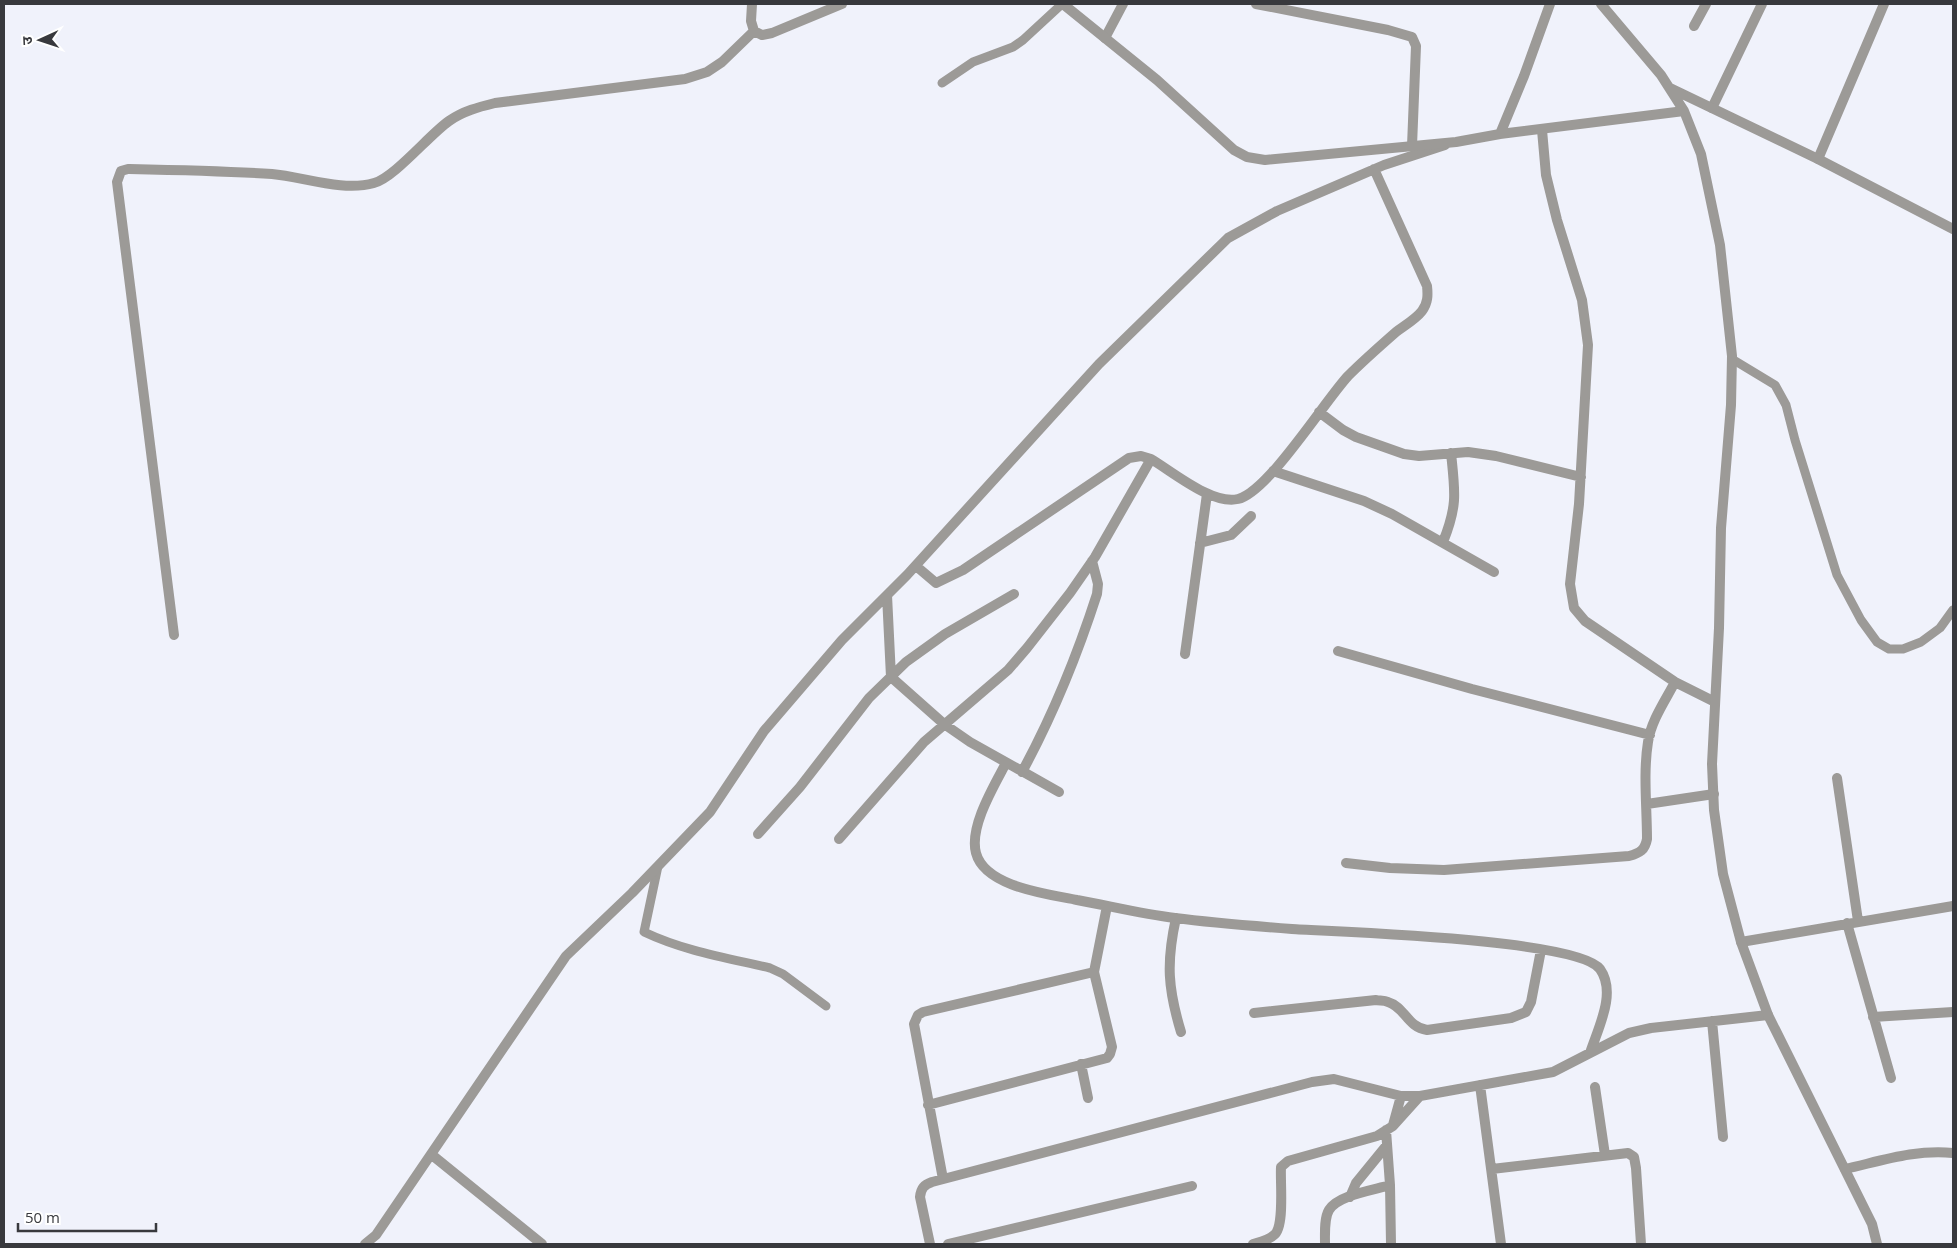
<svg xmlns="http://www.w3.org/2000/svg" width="1957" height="1248" font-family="'Open Sans','Noto Sans Devanagari',sans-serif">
<rect width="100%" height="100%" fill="#f0f2fb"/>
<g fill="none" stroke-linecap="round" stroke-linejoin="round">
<path stroke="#9c9a97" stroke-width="9" d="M942,83l31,-21 40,-15 10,-7 39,-36
M1732,359l43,26 11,20 9,35 42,135 24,45 16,22 12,7h14l18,-7 19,-14 13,-18
M658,866l-14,66c40,19 83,26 126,36l13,6 43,32"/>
<path stroke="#9c9a97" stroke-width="10" d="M752,4l-1,17 3,10 8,4 10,-2 70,-29
M1256,4l132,26 24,7 4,9 -4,100
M1694,26l12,-22
M1105,38l18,-34
M1712,108l50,-104
M1542,130l4,45 11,45 25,80 6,45 -9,159 -9,80 4,24 11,13 90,61 40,20
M1818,159l66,-155
M1319,412l24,18 13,7 48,17 15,2 49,-4 28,4 85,21
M1273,471l91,30 28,13 102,58
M1443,542c15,-37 12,-50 8,-89
M1200,543l31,-8 20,-19
M916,566l20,17 27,-13 166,-112 12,-2 10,3c22,13 61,46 87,40 30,-7 86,-97 110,-123 15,-15 32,-30 48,-44 8,-6 20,-13 26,-21 6,-8 6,-16 5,-25l-53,-117
M887,595l4,82 53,47 26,18 89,50
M174,635l-57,-453 4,-11 7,-2c48,1 97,2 144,5 32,3 71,18 102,9 20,-5 56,-49 75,-62 14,-10 30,-14 46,-18l190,-24 22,-7 15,-10 32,-31
M1338,651l134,38 178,46
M1185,654l22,-160
M1006,763c-12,23 -37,64 -30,90 9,34 72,41 101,47 33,6 65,14 98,18 39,5 78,8 117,11 46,3 286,10 308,40 17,24 -2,59 -10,84
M1022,772c31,-57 55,-116 75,-178l1,-10 -6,-23
M1837,778l21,143
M1647,804l67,-10
M758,834l42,-47 69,-89 37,-36 39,-28 69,-40
M839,839l85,-97 84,-72 19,-22 43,-55 25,-36 56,-98
M1346,863l44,5 54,2 185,-14c11,-3 16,-6 18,-17 0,-31 -4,-66 1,-97 3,-21 17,-41 27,-60
M1176,918c-10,45 -8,71 5,114
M1847,923l44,155
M1741,942l212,-36
M1254,1013l122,-13c3,1 8,0 12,2 17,5 19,25 39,28l84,-12 15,-6 5,-10 10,-52
M1873,1017l80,-5
M1712,1021l11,116
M1081,1064l7,34
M1480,1085l21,159
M1595,1087l10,68
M928,1105l179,-47 3,-4 2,-7 -18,-75 13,-66
M1393,1125l8,-29
M1386,1130l4,55 1,59
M432,1155l110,89
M1492,1169l136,-16 6,4 2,11 5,76
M1845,1169c36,-8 71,-20 108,-16
M943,1179l-29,-155 4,-9 5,-3 171,-40
M1350,1197l6,-14 31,-38
M365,1244l11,-9 190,-279 66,-63 78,-81 54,-81 78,-91 65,-65 192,-211 129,-126 49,-27 107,-46 61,-20
M930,1244l-10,-47c1,-9 4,-12 12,-15l380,-100 22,-3 67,17h19l133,-24 76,-39 22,-5 117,-13
M948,1244l244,-58
M1253,1244c7,-2 16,-4 21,-9 11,-8 6,-53 7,-68l7,-6 89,-25 16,-10 27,-30
M1325,1244c0,-10 -1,-26 4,-34 9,-15 45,-20 61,-25"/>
<path stroke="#9c9a97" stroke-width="10" d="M1063,4l94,76 77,70 13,7 18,3 191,-18 44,-8 184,-23
M1601,4l60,71 23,36 17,43 19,91 12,111 -1,49 -10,123 -2,100 -7,136 2,46 9,64 18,68 27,73 104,209 5,20
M1670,88l148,71 135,70
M1500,134l24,-58 26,-72"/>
</g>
<rect width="1957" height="1248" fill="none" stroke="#38393d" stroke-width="10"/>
<g transform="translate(40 40) rotate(267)" stroke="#ffffff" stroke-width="4" paint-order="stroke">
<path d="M0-4L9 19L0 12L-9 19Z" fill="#38393d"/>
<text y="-8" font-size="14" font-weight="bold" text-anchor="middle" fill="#38393d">उ</text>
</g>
<path d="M18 1223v8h138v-8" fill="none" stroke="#38393d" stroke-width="2.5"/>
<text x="25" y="1223" font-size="15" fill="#38393d" stroke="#ffffff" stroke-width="4" paint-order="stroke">50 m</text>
</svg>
